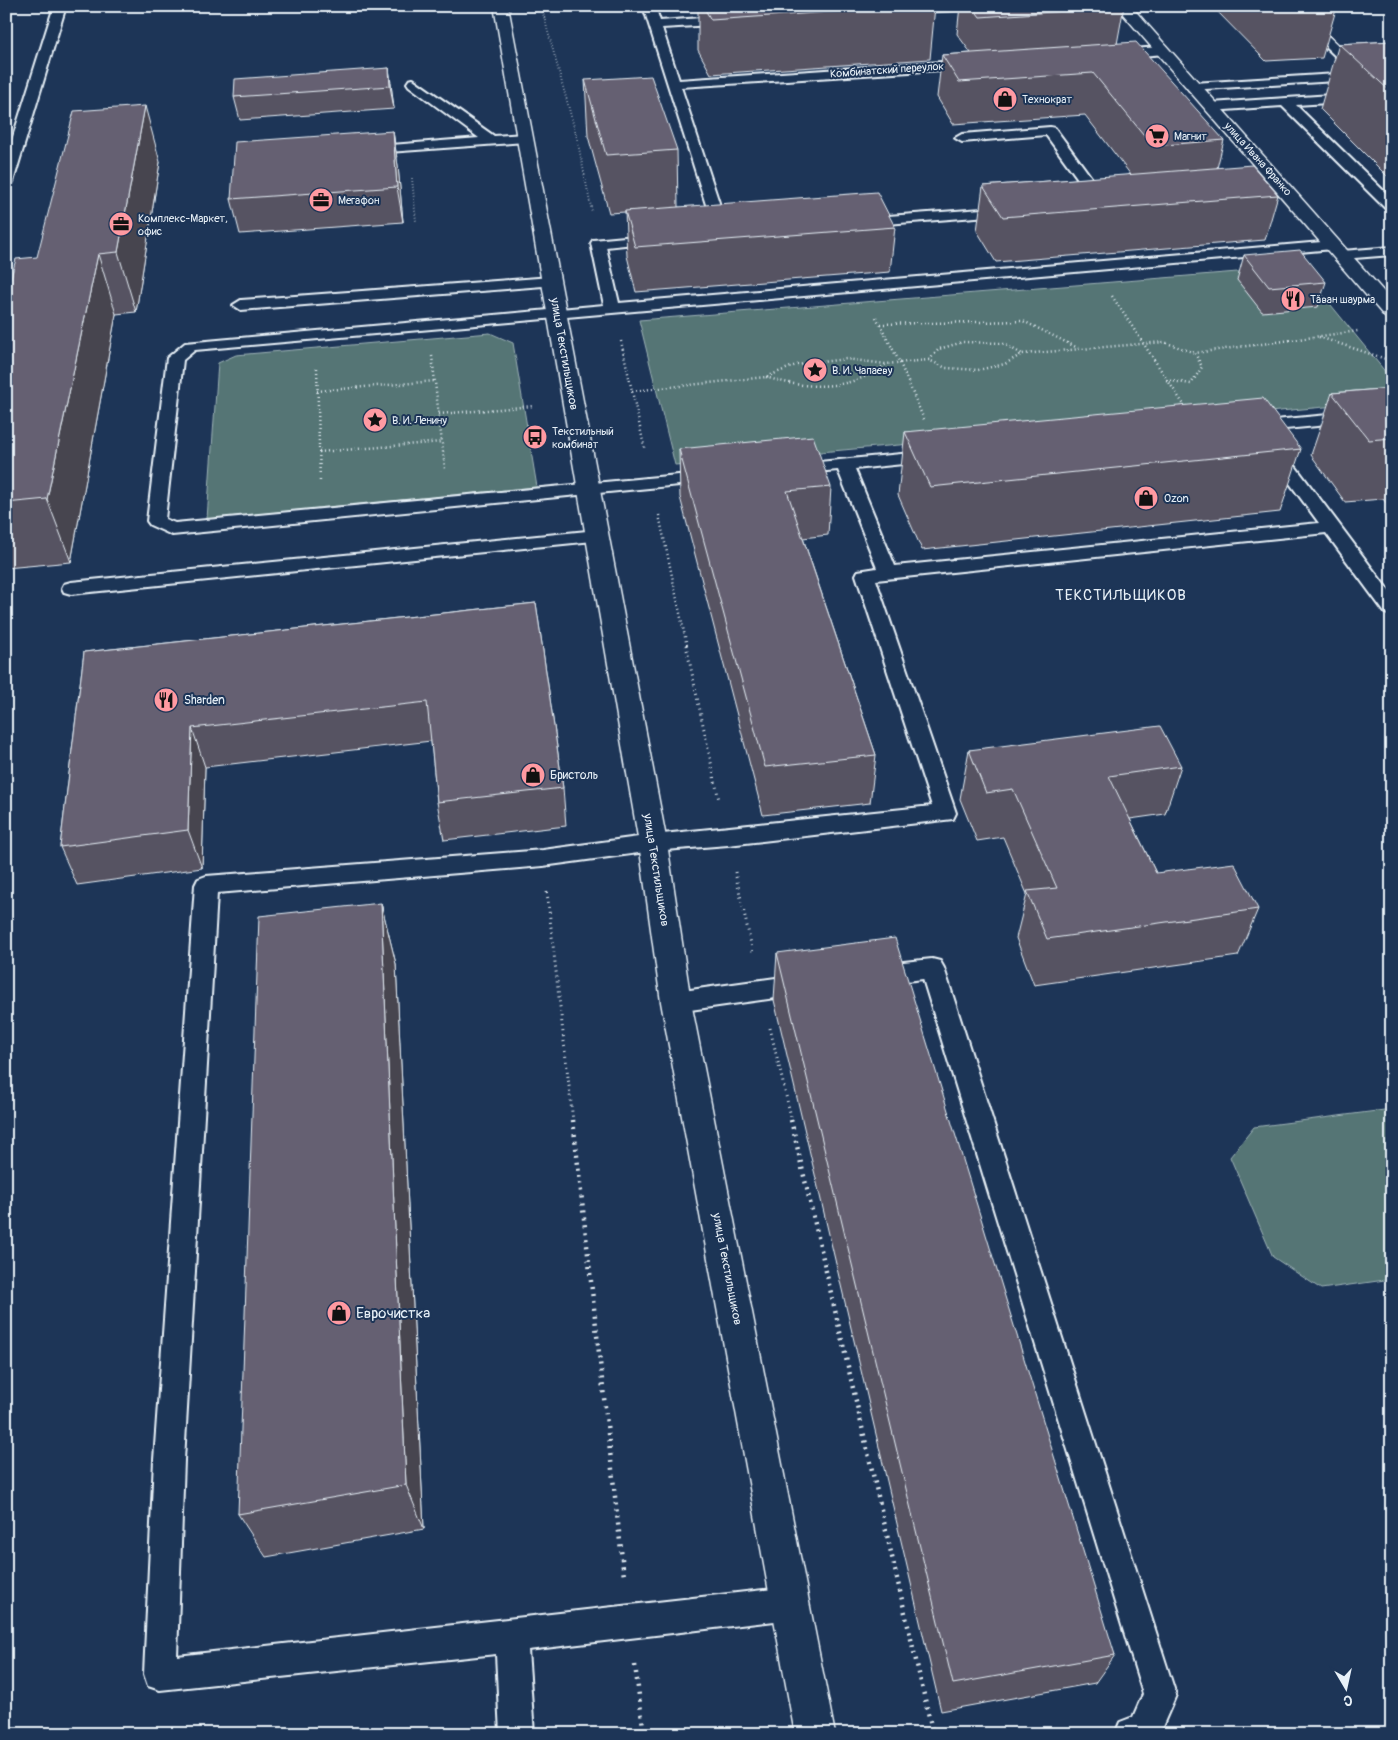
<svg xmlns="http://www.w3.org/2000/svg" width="1398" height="1740" font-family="Pangolin,sans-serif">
<rect width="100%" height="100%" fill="#1d3557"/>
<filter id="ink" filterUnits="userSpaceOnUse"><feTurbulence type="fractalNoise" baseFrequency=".02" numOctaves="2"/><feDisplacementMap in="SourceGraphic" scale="10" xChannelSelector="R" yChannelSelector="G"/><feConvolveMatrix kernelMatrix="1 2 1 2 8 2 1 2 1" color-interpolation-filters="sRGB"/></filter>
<g filter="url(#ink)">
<path fill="#547575" stroke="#9eb3b6" d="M1300,267l92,113v21l-717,64 -36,-145z
M490,333l23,10 24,144 -330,32 11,-156 18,-8z
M1392,1109v170l-71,10 -48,-32 -43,-100 24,-30z"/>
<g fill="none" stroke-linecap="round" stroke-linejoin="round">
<defs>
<path id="service" d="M54,6h12l-53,176 -7,4v-27z
M643,6h12l5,15 69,-5 6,4 -6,4 -67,4 17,52 292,-20 6,4 -6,4 -290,19 48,146 -7,4 -7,-4z
M960,6l-6,4 -49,3 -6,-4 3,-3z
M1283,6h13l72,67 2,3 -2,3 -179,11 -2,-3 2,-3 4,-1 160,-10z
M1161,47l6,4 -2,3 -49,4 -6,-4 6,-4z
M413,79l81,57 31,-2 7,4 -7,4 -164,12 -2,-3 2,-3 5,-1 113,-9 -70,-52 -2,-3 2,-3z
M1392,91v8l-96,6 96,94v12l-5,-1 -105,-104 -71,5 -6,-4 6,-4z
M1050,127l5,1 52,71 2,3 -2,3h-10l-51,-70 -84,7 -7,-4 7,-4z
M1009,207l5,1 2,3 -2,3 -153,12 -7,-4 7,-4z
M657,234l7,4 -2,3 -56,6 13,56 714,-62 7,4 -7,4 -1138,101 -12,10 -18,159 10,4 535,-51 6,1 3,4 -3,4 -6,1 -538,53 -22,-10 -3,-4 20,-163 18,-15 419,-38 -13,-62 2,-3z
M1392,247v8l-50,4 -7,-4 7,-4z
M551,277l8,5 -3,3 -315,25 -8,-5 8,-5z
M1392,409v10l-140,13 -6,-1 -2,-4 2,-4 6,-1z
M1275,446l6,1 111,148v20l-7,-2 -59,-80 -450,47 80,233 -3,6 -225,26 -75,6 -110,15 -326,27 -33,567 -7,196 614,-69 11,5 5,11 -5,11 -11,5 -263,31 6,84h-34l-4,-80 -336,36 -12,-4 -4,-12 10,-214 41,-575 3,-6 8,-3 337,-26 110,-15 279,-29 -76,-231 2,-4 19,-3 -39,-98 -44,4 -6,-1 -3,-4 3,-4 144,-14 6,1 3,4 -3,4 -6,1 -77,8 40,97 424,-43 -53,-72 3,-4z
M597,530l6,2 3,4 -3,4 -532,54 -7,-2 -2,-4 2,-4 7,-2z
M932,959l8,2 4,7 232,727 -17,39h-44l5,-12 13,-5 10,-23 -220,-715 -48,6 -8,-3 -4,-7 4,-7 8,-3z
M804,974l8,3 4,7 -4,7 -8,3 -128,18 -9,-3 -3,-7 3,-7 9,-3z"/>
<path id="tertiary" d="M494,6h14l159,837 24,159 144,732h-40l-134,-732 -22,-159z
M1116,6h15l261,295v18l-7,-2z"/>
</defs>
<use href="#service" stroke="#e8f1f8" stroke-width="4"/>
<use href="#tertiary" stroke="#e8f1f8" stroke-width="3"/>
<path stroke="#e8f1f8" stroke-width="2" stroke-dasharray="0.5 2.5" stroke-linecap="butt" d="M541,6l36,132 15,74
M412,178l4,43"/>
<path stroke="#e8f1f8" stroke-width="2.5" stroke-dasharray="1 3" stroke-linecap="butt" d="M1112,296l74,112
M876,317l24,46 25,59
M880,324l143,-3 55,27
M1319,337l73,24
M621,341l24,109
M432,356l13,113
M929,360l10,-11 24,-7 39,1 20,11
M317,368l3,114
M766,377c39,13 86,14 120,-13
M1166,380l25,4 11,-17 -7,-14 163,-22
M317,391l118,-10
M632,391l134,-14 30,-12 50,-6 40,5 43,-4 17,8 32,2 27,-6 17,-10 142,-12 31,11
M439,414l95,-8
M319,452l123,-10
M659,515l28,131"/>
<path stroke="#e8f1f8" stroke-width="3" stroke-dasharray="1 4" stroke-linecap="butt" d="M686,645l33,155
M735,872l18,81
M547,892l26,229
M770,1028l22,93"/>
<path stroke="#e8f1f8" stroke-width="4.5" stroke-dasharray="2 5" stroke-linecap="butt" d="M573,1120l51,457
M791,1120l142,614
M635,1665l9,69"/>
<use href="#service" fill="#1d3557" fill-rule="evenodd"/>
<use href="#tertiary" fill="#1d3557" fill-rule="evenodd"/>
</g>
<path fill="#575362" stroke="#e8f1f8" d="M675,6h260l-5,53 -219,15 -13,-24v-44l-22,2z
M960,6h164l-7,38 107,96 -7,28 61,27 -13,45 -269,22 -19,-31 6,-45 148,-11 -46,-60 -132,9 -16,-27 5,-42 29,-2 -14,-19z
M1212,6h125l-15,52 -56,3z
M1392,41v140l-72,-72 19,-65z
M389,68l5,41 -154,11 -6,-23z
M585,80l92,70 1,57 217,20 -5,45 -254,20 -9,-36 -2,-44 -16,1 -21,-77z
M393,131l5,35 5,56 -163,12 -9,-35z
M160,162l-24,150 -20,2 -45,248 -65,6v-272z
M1244,255l82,27 -8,25 -56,5 -25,-32z
M1392,388v122l-9,-11 -38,3 -34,-47 21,-62z
M905,432l396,17 -21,63 -358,38 -24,-55z
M679,449l152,38 -3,48 -25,3 73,217 -6,48 -107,12 -83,-318z
M536,603l27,185 3,38 -122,14 -7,-38 -6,-61 -226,26 -3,101 -125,17 -17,-38 24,-195z
M969,750l212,16 -16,48 -35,5 26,54 102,36 -20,47 -204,29 -18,-47 11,-44 -24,-57 -26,4 -17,-42z
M381,903l15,61 28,565 -158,28 -28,-43z
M777,953l338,702 -20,28 -154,28 -167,-711z"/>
<path fill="#474450" stroke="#e8f1f8" d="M389,68l3,24 2,17 -4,-23z
M145,106l15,56 -24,150 -18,-60z
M393,131l5,35 5,56 -6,-35z
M98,254l18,60 -45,248 -24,-63z
M192,728l13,39 -3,101 -14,-38z
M381,903l15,61 28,565 -18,-44z
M6,1055l2,3 -2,14z"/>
<path fill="#656172" stroke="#e8f1f8" d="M703,6h217l-209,14z
M972,6h152v1l-144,10z
M1278,6h26l-24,2z
M1392,41v52l-53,-49z
M1136,42l88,98 -71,6 -60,-73 -134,9 -17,-27z
M389,68l1,18 -156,11 1,-18z
M651,76l26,74 -71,5 -21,-75z
M145,106l-27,146 -20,2 -51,245 -41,4v-207l10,-37 21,-2 37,-146z
M393,131l4,56 -166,12 4,-57z
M1252,165l26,30 -275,22 -20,-31z
M877,192l18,35 -260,20 -10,-36z
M1300,250l26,32 -57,5 -25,-32z
M1392,388v50l-23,2 -37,-47z
M1263,398l38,51 -371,38 -25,-55z
M813,436l18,51 -44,4 89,264 -111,12 -86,-318z
M536,603l27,185 -126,14 -10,-100 -235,26 -4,102 -128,17 24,-195z
M1160,726l21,40 -72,10 47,97 78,-10 24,46 -211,30 -20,-48 30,-3 -44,-99 -27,4 -17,-43z
M381,903l25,582 -168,29 21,-598z
M895,938l220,717 -162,29 -176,-731z"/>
</g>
<defs>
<symbol id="shop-disc" viewBox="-11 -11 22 22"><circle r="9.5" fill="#ff9aa2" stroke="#1d3557"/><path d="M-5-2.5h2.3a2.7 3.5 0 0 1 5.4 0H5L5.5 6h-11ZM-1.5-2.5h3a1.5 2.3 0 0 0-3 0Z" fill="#111"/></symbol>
<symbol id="supermarket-disc" viewBox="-11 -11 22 22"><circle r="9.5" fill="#ff9aa2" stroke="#1d3557"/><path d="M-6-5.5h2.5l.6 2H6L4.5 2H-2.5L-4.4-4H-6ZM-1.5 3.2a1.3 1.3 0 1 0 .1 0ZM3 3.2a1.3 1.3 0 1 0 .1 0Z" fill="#111"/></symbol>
<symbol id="office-disc" viewBox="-11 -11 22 22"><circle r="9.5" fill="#ff9aa2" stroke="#1d3557"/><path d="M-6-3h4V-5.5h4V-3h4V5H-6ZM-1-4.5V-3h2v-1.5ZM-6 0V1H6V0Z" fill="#111"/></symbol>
<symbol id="restaurant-disc" viewBox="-11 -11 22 22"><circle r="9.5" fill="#ff9aa2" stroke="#1d3557"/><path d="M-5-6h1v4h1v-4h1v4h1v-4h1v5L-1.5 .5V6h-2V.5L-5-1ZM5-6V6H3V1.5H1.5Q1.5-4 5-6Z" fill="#111"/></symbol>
<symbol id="sight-disc" viewBox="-11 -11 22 22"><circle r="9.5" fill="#ff9aa2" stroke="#1d3557"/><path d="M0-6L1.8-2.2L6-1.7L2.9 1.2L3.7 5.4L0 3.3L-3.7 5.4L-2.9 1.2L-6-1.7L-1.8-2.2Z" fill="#111"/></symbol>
<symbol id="bus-disc" viewBox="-11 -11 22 22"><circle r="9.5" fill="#ff9aa2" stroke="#1d3557"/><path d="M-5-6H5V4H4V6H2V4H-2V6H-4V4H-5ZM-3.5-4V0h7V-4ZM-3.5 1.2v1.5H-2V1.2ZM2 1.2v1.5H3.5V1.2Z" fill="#111"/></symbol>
</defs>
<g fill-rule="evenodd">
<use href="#shop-disc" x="991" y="85" width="28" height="28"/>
<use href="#supermarket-disc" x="1143" y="122" width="28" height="28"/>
<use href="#office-disc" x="307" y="186" width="28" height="28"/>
<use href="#office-disc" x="107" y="210" width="28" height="28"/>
<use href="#restaurant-disc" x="1279" y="285" width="28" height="28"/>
<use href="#sight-disc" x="801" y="356" width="28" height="28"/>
<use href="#sight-disc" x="361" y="406" width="28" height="28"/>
<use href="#bus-disc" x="521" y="423" width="28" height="28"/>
<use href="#shop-disc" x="1132" y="484" width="28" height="28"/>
<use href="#restaurant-disc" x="152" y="686" width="28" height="28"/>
<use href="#shop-disc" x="519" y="761" width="28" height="28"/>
<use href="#shop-disc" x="325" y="1299" width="28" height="28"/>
</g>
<g text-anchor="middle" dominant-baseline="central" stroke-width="4" stroke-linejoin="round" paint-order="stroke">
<g font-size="11" fill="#e8f1f8" stroke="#1d3557">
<text transform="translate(887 70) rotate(-4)">Комбинатский переулок</text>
<text transform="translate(1258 159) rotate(48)">улица Ивана Франко</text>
</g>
<g font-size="11" fill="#e8f1f8" stroke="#1d3557" text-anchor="start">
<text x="1022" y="99">Технократ</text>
<text x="1174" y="136">Магнит</text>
<text x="338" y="200">Мегафон</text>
<text x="138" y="218">Комплекс-Маркет,<tspan x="138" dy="13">офис</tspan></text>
<text x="1310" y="299">Тӑван шаурма</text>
<text x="832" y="370">В. И. Чапаеву</text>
<text x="392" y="420">В. И. Ленину</text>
<text x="552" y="431">Текстильный<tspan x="552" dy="13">комбинат</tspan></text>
<text x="1164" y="498">Ozon</text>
</g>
<g font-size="12" fill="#e8f1f8" stroke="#1d3557">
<text transform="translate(564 354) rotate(80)">улица Текстильщиков</text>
<text transform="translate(656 870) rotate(81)">улица Текстильщиков</text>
<text transform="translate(727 1269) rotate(79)">улица Текстильщиков</text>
</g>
<g font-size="12" fill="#e8f1f8" stroke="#1d3557" text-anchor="start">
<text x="184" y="700">Sharden</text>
<text x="550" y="775">Бристоль</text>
</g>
<g font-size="15" letter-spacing="1" fill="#e8f1f8" stroke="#1d3557">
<text x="1121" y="595">ТЕКСТИЛЬЩИКОВ</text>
</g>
<g font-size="15" fill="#e8f1f8" stroke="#1d3557" text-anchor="start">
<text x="356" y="1313">Еврочистка</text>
</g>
</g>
<rect width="1398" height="1740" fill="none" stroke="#1d3557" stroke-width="25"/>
<rect x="12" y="12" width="1373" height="1715" fill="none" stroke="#e8f1f8" stroke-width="2" filter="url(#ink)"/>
<g transform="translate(1346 1688) rotate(171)" stroke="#1d3557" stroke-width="4" paint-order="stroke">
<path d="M0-4L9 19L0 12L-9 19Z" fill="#e8f1f8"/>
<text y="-8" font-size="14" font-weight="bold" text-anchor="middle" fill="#e8f1f8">С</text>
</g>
</svg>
